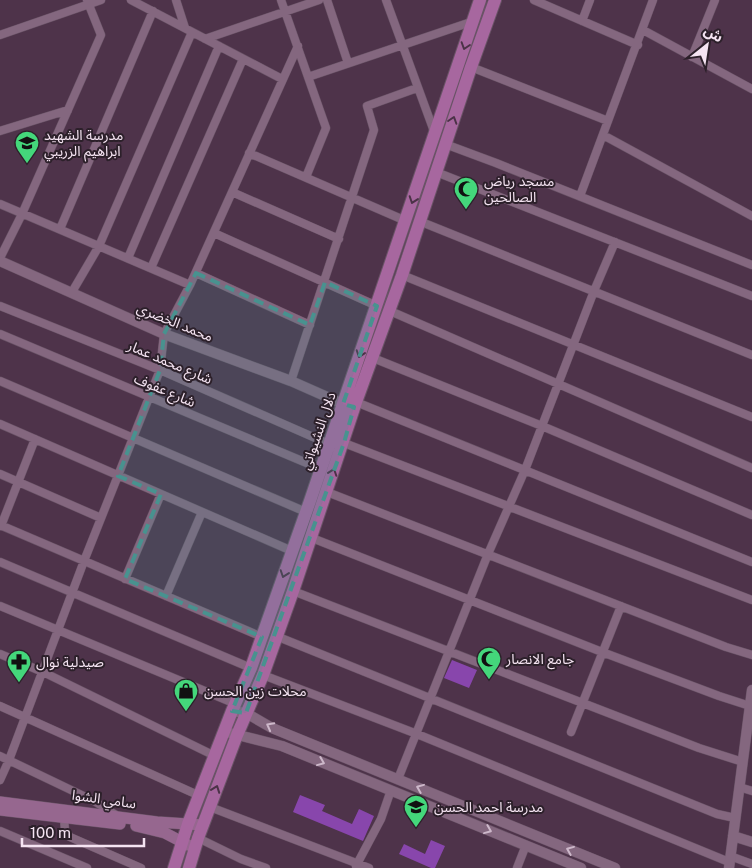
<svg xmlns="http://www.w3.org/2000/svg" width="752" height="868" font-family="'Public Sans','Noto Sans Arabic',sans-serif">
<rect width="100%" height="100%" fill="#4e334a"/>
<path fill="#8846ac" d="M452,660l25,10 -8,18 -25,-10z
M300,795l25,10 -3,6 30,13 7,-15 15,7 -11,25 -70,-29z
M431,840l14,6 -10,22h-4l-32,-14 5,-10 21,10z"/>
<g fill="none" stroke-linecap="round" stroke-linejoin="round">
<defs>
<path id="minor" d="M131,0l151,79
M176,0l9,28
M281,0l45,128 -20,49
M327,0l21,63
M386,0l49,134
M534,0l104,45
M582,21l8,-21
M643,30l109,59
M0,35l101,-35
M205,39l114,-39
M692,57l23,-57
M471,67l137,54
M308,77l166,-56
M0,131l68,-21
M603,135l149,81
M445,144l51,19 256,102
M249,153l157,68
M436,172l316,124
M232,192l107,47
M580,196l73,-196
M0,204l190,81
M419,221l333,134
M60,229l93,-218
M214,233l163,73
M0,258l22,-44 79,-179 -14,-35
M128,258l91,-212
M151,268l92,-209
M196,273l114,52
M402,275l350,142
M72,292l27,-46 93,-214
M0,306l160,64 169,74
M390,311l362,157
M0,334l321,135
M373,358l169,68 210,89
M0,381l306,131
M291,381l83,-251 -7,-24 50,-18
M356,402l396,160
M0,424l292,127
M344,443l408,157
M0,474l101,44
M327,492l399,155 26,8
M0,525l262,112
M1,526l34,-87
M312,538l290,114 117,44 31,10
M0,562l251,106
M125,579l36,-85
M293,591l406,157 44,14
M166,596l36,-84
M0,606l236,98
M276,636l441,178 18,4
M0,654l43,18 172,84
M263,675l154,59 312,128
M0,706l200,90
M571,732l50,-126
M0,756l94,45 22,14
M398,779l90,-225 37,-84 69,-179 21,-49
M0,780l9,-20 75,-199 76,-191 4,-36 26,-49 108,-239
M739,787l13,4
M210,807l159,61
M64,818l1,13 5,6 71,31
M0,831l87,37
M198,838l43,21 25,9
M730,856l22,8
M356,866l25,-47 10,-29
M517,868l9,-23"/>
<path id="tertiary" d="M0,261l164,73 127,47 52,23
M232,711l14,2 26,15 343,140
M230,733l52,13 299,122
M733,836l19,6
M729,868l23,-178"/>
<path id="secondary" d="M0,802l157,20 46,3
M0,810l120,14
M136,826l29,7 23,12"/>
<path id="primary" d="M174,868l14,-44 44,-113 19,-43 59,-167 170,-501
M189,868l9,-30 39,-103 26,-60 30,-84 63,-189 46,-127 69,-208 24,-67"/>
</defs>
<use href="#minor" stroke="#695366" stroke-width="9"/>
<use href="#tertiary" stroke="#695366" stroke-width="11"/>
<use href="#secondary" stroke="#695366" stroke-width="12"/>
<use href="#primary" stroke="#695366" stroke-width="14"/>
<use href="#minor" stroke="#84677f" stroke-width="8"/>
<use href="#tertiary" stroke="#84677f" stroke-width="10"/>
<use href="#secondary" stroke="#96678f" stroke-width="11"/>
<use href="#primary" stroke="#a7679f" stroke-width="12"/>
</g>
<defs><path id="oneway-chevron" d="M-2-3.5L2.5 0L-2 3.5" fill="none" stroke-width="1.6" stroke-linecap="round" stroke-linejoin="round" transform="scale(1.25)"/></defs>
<g stroke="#4b3247">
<use href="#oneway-chevron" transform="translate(465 46) rotate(108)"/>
<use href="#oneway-chevron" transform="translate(453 120) rotate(-72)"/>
<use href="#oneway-chevron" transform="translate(413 200) rotate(109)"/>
<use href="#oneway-chevron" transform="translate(360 354) rotate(109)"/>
<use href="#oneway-chevron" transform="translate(333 472) rotate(-71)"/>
<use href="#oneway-chevron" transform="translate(284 574) rotate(109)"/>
<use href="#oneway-chevron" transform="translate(216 789) rotate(-70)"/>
</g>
<g stroke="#cdb8ca">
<use href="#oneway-chevron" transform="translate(270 726) rotate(-152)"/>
<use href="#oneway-chevron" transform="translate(321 762) rotate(22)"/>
<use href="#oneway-chevron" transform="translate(420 788) rotate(-158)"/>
<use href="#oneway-chevron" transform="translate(488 830) rotate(22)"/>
<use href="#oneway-chevron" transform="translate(570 850) rotate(-158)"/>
</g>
<path fill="#48928f" fill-opacity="0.2" stroke="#48928f" stroke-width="4" stroke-dasharray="10 6" stroke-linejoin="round" d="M196,273l114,52 15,-43 52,24 -34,98 11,3 -10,36 -98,270 -14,-2 30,-74 -137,-58 36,-85 -43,-18 42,-106 4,-36z"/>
<defs>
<symbol id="school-pin" viewBox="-11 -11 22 30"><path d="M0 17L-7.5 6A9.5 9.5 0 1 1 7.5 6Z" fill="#44d77b" stroke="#2c202a"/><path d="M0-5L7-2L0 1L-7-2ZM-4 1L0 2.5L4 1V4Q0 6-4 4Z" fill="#111"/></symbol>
<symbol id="mosque-pin" viewBox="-11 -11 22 30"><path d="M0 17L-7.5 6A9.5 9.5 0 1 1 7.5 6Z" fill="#44d77b" stroke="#2c202a"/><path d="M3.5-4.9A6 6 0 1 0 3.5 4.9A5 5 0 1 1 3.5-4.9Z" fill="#111"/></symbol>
<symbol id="pharmacy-pin" viewBox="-11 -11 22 30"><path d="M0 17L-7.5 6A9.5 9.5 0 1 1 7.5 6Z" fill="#44d77b" stroke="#2c202a"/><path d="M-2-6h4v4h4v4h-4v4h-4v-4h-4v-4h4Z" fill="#111"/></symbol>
<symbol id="shop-pin" viewBox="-11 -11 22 30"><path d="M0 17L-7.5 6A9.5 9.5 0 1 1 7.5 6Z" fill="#44d77b" stroke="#2c202a"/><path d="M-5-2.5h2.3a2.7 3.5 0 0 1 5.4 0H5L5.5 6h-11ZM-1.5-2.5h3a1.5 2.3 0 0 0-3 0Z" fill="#111"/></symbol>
</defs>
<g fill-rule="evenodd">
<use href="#school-pin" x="13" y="129" width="28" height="38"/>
<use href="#mosque-pin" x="452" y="175" width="28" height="38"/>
<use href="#mosque-pin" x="475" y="645" width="28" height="38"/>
<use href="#pharmacy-pin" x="5" y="648" width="28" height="38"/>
<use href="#shop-pin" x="172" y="677" width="28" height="38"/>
<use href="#school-pin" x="402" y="793" width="28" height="38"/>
</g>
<g text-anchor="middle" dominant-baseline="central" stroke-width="4" stroke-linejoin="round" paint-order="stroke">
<g font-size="14" fill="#f5e4f2" stroke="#2c202a" text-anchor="start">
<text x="44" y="135">مدرسة الشهيد<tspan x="44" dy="16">ابراهيم الزريبي</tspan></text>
<text x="484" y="181">مسجد رياض<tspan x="484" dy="16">الصالحين</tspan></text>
<text x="506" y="659">جامع الانصار</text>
<text x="36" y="662">صيدلية نوال</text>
<text x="204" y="691">محلات زين الحسن</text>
<text x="434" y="807">مدرسة احمد الحسن</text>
</g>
<g font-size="14" fill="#f5e4f2" stroke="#2c202a">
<text transform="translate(175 322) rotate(22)">محمد الخضري</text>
<text transform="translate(170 362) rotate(23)">شارع محمد عمار</text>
<text transform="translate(165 390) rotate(23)">شارع عفوف</text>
<text transform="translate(318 431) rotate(-71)">دلال النشيواتي</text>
<text transform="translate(104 799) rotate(8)">سامي الشوا</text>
</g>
</g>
<g transform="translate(707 45) rotate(30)" stroke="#2c202a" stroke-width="4" paint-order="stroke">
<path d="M0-4L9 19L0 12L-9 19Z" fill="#f5e4f2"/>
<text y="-8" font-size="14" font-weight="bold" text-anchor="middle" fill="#f5e4f2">ش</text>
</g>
<path d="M22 838v8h122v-8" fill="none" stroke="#f5e4f2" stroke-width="2.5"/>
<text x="30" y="838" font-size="15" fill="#f5e4f2" stroke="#2c202a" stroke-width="4" paint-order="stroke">100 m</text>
</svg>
